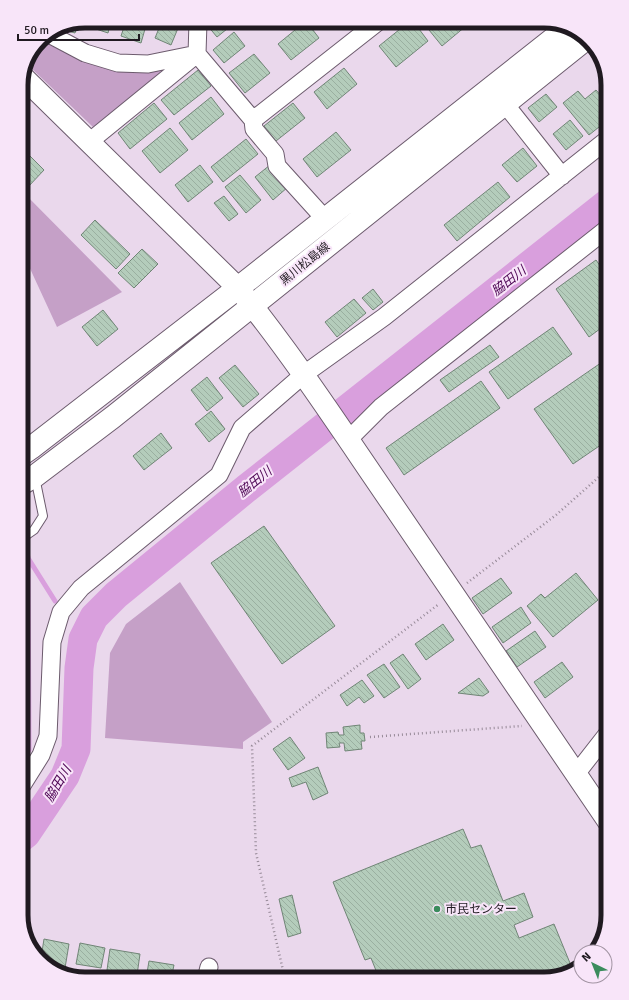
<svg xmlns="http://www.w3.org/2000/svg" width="629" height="1000" font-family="Signika,'Noto Sans JP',sans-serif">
<defs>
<pattern id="building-back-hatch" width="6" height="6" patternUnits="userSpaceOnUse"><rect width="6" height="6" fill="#b4ccbb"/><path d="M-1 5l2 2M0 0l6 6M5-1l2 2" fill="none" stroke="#9aafa0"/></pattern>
</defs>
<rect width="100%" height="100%" fill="#ead8ec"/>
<path fill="#c5a0c7" d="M45,38l76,31 46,1 -74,57 -65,-62 12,-25z
M21,190l101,102 -65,35 -36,-78z
M180,582l92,140 -29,20v7l-138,-11 5,-85 16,-29z"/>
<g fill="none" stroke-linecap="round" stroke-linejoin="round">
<path stroke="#d99fdd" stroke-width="5" d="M23,550l32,51
M21,761l8,-11 -1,-193"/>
<path stroke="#d99fdd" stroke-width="29" d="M21,838l5,-4 39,-58 11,-27 3,-81 4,-29 11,-22 22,-22 131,-107 361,-285"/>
</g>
<path fill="url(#building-back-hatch)" stroke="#708576" d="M89,21h22l-3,12 -21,-7z
M126,21h17l4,1 -6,21 -20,-7z
M162,21h19l-10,24 -16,-7z
M212,21h25l-20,16 -10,-12z
M306,21l13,17 -28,22 -13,-16z
M410,21h3l15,20 -32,26 -17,-21z
M440,21h32l-30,25 -13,-16z
M78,24l-3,9 -11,-3z
M234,32l11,14 -21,17 -11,-13z
M254,54l16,19 -25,20 -16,-20z
M344,68l13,16 -30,25 -13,-17z
M198,70l13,16 -37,29 -13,-15z
M596,90l12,14v7l-8,6 4,6 -15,12 -26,-32 15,-12 7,8z
M546,94l11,13 -18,15 -11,-14z
M211,97l13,17 -32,26 -13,-17z
M154,103l13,16 -37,30 -12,-16z
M293,103l12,15 -29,23 -12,-15z
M570,120l13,16 -17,14 -13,-16z
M170,128l18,22 -28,23 -18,-22z
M336,132l15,18 -34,27 -14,-18z
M246,139l12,15 -35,28 -12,-15z
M523,148l14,18 -20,16 -15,-17z
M27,153l17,17 -16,17 -7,-6v-22z
M200,165l13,17 -25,20 -13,-17z
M270,165l18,22 -15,13 -18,-23z
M240,175l21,25 -15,13 -21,-26z
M498,182l12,15 -53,44 -13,-16z
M224,196l14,18 -9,7 -15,-18z
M95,220l35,34 -14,15 -35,-34z
M142,249l16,15 -24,24 -16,-15z
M596,260l12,17v46l-19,14 -33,-48z
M373,289l10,13 -10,8 -11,-12z
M354,299l12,14 -29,24 -12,-15z
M103,310l15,19 -21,17 -15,-19z
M553,327l19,27 -64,45 -19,-27z
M490,345l9,12 -50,35 -9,-12z
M608,358v82l-35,24 -39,-55z
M235,365l24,29 -16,13 -24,-29z
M207,377l16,21 -16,13 -16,-21z
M481,381l19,27 -96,67 -18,-27z
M211,411l14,18 -16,13 -14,-18z
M161,433l11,15 -28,22 -11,-14z
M264,526l71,100 -53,38 -71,-101z
M576,573l22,27 -45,37 -26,-31 14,-12 4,4z
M501,578l11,15 -29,21 -11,-16z
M521,607l10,16 -28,20 -11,-16z
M443,624l11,16 -28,20 -11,-16z
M535,631l11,16 -29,20 -11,-16z
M403,654l18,25 -13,10 -18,-26z
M562,662l11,15 -28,21 -11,-16z
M384,664l16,23 -16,11 -17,-23z
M479,678l10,14 -6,4 -25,-3z
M362,680l12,16 -10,7 -5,-6 -12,9 -7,-11z
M360,725v8h4l1,8h-4l1,8 -17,2 -1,-8h-5l1,4 -13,1 -1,-15 12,-1 1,3h5l-1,-8z
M290,737l15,21 -17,12 -15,-21z
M608,765v20l-6,-7 2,-9z
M318,767l10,26 -15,7 -7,-18 -14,5 -3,-9z
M463,829l8,19 10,-3 22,56 21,-8 9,24 -19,8 5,13 35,-14 18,44 -28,11h-168l3,-1 -8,-20 -6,2 -32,-78z
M292,895l9,38 -13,4 -9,-38z
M44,939l25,5 -4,24 -18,-3 -6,-7z
M80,943l25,5 -4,20 -25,-4z
M110,949l30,5 -3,21 -30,-5z
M149,961l25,4 -3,14h-25z"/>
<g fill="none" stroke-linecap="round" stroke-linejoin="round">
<defs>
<path id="service" d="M21,539l13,-9 9,-14 -8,-39"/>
<path id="minor" d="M51,35l34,18 33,10 30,1 49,-10 1,-32 1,-1
M505,104l57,72
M253,120l1,9 21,25 2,12 48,53
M89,142l108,-88 56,66 126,-99
M348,440l33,-33 227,-179
M576,774l32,-41
M21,787l20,-32 7,-19 4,-94 9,-30 20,-24 138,-113 23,-47 61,-53 81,-58 224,-178
M206,979l3,-12"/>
<path id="tertiary" d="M23,77l215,211c57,70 106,146 157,220 71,104 142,209 213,313"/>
<path id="secondary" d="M21,455l10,-7 207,-160 329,-260
M21,484l14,-8 78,-59 473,-378"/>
</defs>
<use href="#service" stroke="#6c5b6d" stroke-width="10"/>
<use href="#minor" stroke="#6c5b6d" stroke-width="19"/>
<use href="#tertiary" stroke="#6c5b6d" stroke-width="23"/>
<use href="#secondary" stroke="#6c5b6d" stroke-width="24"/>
<path stroke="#978a98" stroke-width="2.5" stroke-dasharray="1 3" stroke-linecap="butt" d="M467,583l89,-68 52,-46
M370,737l152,-11
M285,979l-29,-126 -4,-107 187,-142"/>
<use href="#service" stroke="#fff" stroke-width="8"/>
<use href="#minor" stroke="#fff" stroke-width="17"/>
<use href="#tertiary" stroke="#fff" stroke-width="21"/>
<use href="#secondary" stroke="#fff" stroke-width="22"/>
</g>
<circle fill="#3b8c5d" stroke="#f8e5f9" stroke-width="1.5" cx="437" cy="909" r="4"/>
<g text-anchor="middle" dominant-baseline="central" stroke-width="4" stroke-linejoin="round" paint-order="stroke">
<g font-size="12" fill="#201a21" stroke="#f8e5f9">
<text transform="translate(305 264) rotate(-39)">黒川松島線</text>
</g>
<g font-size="12" fill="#201a21" stroke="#f8e5f9" text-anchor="start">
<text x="445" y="909">市民センター</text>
</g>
<g font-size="13" font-style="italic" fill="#4d0554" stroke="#f8e5f9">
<text transform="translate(509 281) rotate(-38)">脇田川</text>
<text transform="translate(255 482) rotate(-39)">脇田川</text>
<text transform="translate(58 784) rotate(-59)">脇田川</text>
</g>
</g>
<path d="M0 0H629V1000H0ZM85 28H544A57 57 0 0 1 601 85V915A57 57 0 0 1 544 972H85A57 57 0 0 1 28 915V85A57 57 0 0 1 85 28Z" fill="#f8e5f9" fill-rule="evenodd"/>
<path fill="none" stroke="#201a21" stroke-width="5" d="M85 28H544A57 57 0 0 1 601 85V915A57 57 0 0 1 544 972H85A57 57 0 0 1 28 915V85A57 57 0 0 1 85 28Z"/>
<g transform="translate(593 964) rotate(317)"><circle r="19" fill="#f8e5f9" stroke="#a294a3"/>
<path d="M0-3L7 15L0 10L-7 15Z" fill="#3b8c5d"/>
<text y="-6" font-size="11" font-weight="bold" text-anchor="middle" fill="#201a21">N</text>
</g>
<path d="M18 34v6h121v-6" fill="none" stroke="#201a21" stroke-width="2"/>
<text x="24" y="34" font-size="12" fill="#201a21" stroke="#f8e5f9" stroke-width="3" paint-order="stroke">50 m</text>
</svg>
